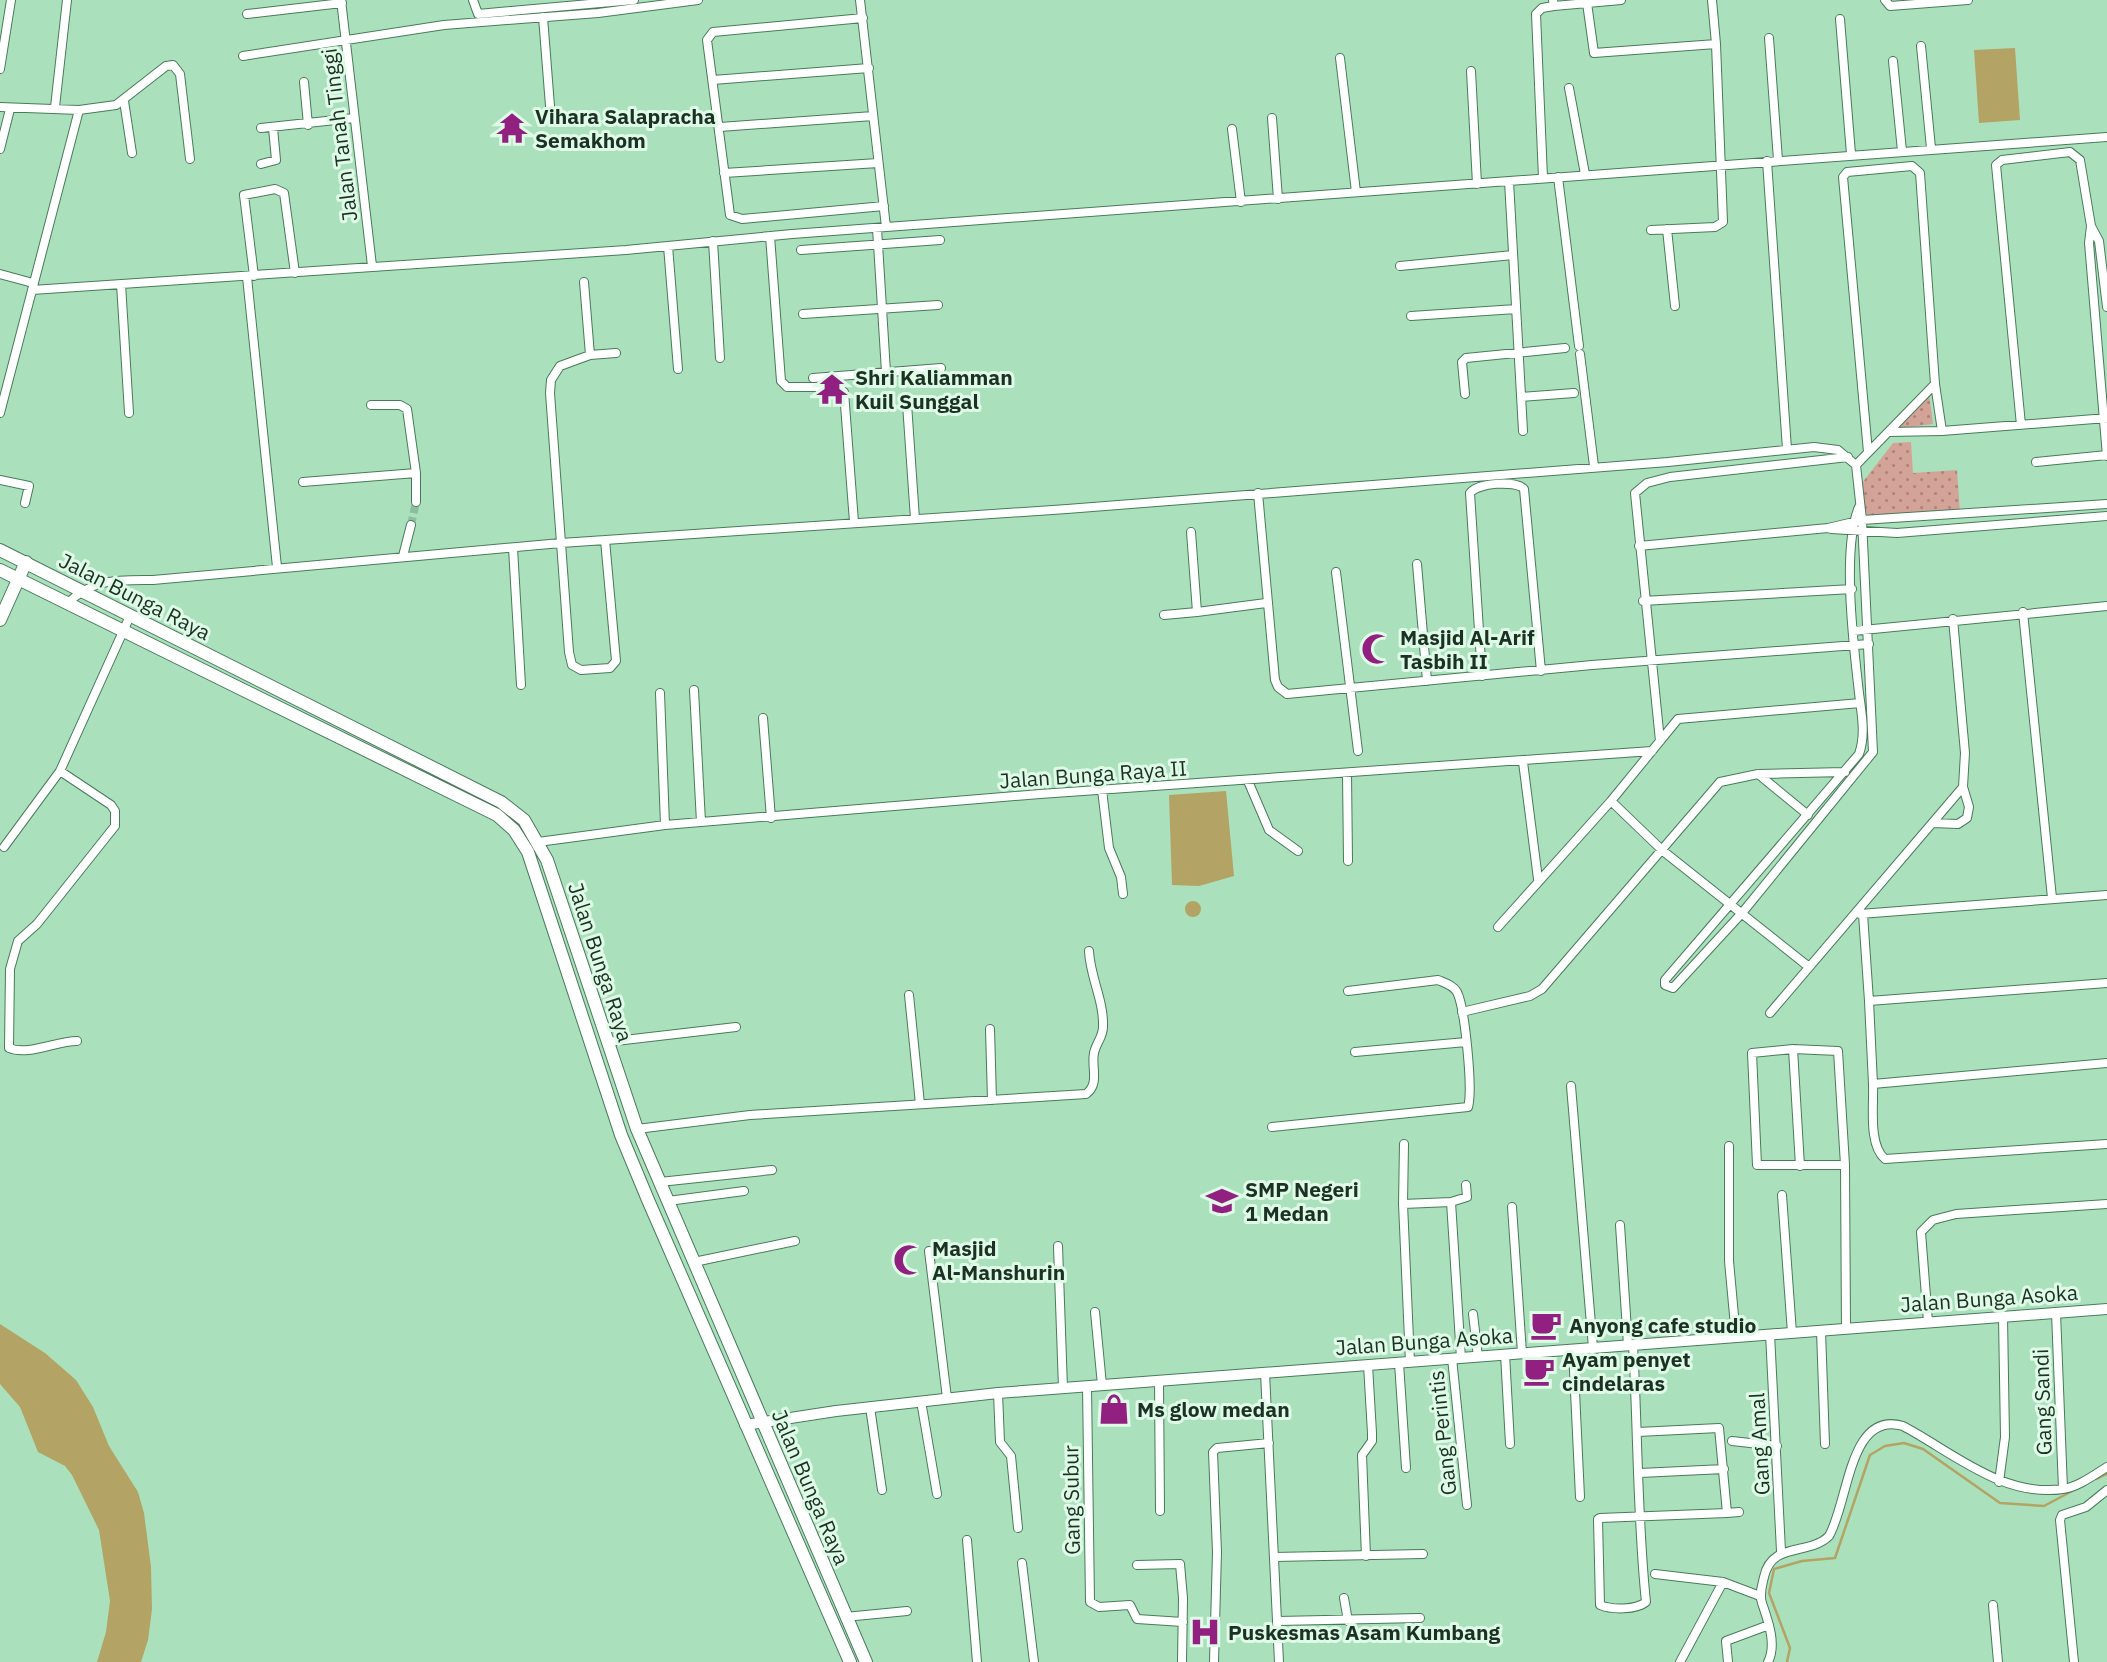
<svg xmlns="http://www.w3.org/2000/svg" width="2107" height="1662" font-family="'IBM Plex Sans',sans-serif">
<defs>
<pattern id="green-dots" width="8" height="8" patternUnits="userSpaceOnUse" patternTransform="scale(1.75)"><rect width="8" height="8" fill="#d4a397"/><path d="M2 2h.1M6 6h.1" fill="none" stroke="#ab857b" stroke-width="1.8" stroke-linecap="round"/></pattern>
</defs>
<rect width="100%" height="100%" fill="#aae1bc"/>
<path fill="url(#green-dots)" d="M1929,393l4,31 -39,5z
M1911,442l2,31 44,-3 3,42 -88,7 -7,-7 -3,-29 31,-40z"/>
<path fill="#b3a365" d="M2015,48l5,72 -41,3 -5,-73z
M1226,791l8,85 -35,10 -27,-1 -3,-90z
M1185 909a8 8 0 1 1 16 0a8 8 0 1 1-16 0Z
M0,1324l45,29 31,27 17,27 16,39 29,46 6,21 7,54 1,42 -4,31 -7,22h-44l9,-30 4,-31 -11,-71 -27,-55 -7,-9 -27,-14 -18,-45 -20,-23z"/>
<g fill="none" stroke-linecap="round" stroke-linejoin="round">
<path stroke="#b3a365" stroke-width="2.5" d="M2096,1479l11,-5
M1787,1662l3,-14 -21,-55 5,-24 28,-8 33,-3 35,-103 15,-9 19,-3 19,6 77,54 44,3 30,-16"/>
<path stroke="#8dbe9d" stroke-width="8" stroke-dasharray="8 4" stroke-linecap="butt" d="M411,525l5,-23"/>
<defs>
<path id="minor" d="M341,0l31,266
M473,0l5,14 156,-14
M860,0l26,227
M1553,0l1,6 67,-6
M1885,0l5,6 78,-6
M1587,3l7,50 122,-9
M247,14l95,-11
M543,17l7,89
M863,18l-150,14 -6,8 23,175 12,4 142,-13
M1840,19l11,135
M1769,38l9,122
M1921,46l10,102
M243,56l201,-31 154,-12 100,-13
M1340,58l16,134
M1893,61l9,90
M0,69l11,-69
M1471,71l6,113
M713,80l156,-12
M304,82l4,43
M1569,88l16,86
M124,101l8,52
M0,107l79,3 -79,303
M55,107l12,-107
M79,110l37,-5 50,-39 7,-1 7,9 10,85
M1272,118l6,81
M720,127l153,-11
M261,128l93,-10
M1232,129l9,73
M0,149l10,-40
M1767,161l20,288
M261,164l15,-4 -3,-32
M724,173l154,-10
M1558,177l21,169
M1543,178l-7,-164 6,-6 12,-2
M1509,181l14,250
M2091,226l8,15 8,66
M877,228l9,144
M1667,229l8,77
M1651,230l64,-3 8,-5 -7,-178 -4,-44
M770,236l11,145 6,6h51l6,5 10,130
M713,241l7,117
M668,246l10,123
M801,250l139,-10
M1400,266l113,-11
M0,274l33,9
M254,276l-10,-81 31,-6 9,4 11,80
M247,277l30,290
M584,282l6,73
M121,284l8,129
M32,290l594,-40 166,-16 1315,-97
M803,314l135,-9
M1411,316l105,-7
M1580,354l14,112
M813,378l128,-10
M1465,394l-3,-32 4,-4 99,-10
M1522,397l52,-4
M907,404l8,115
M371,405h29l7,4 9,64v29
M2021,425l-25,-260 6,-5 68,-8 10,8 11,66 -2,17 18,213
M1942,431l165,-13
M1889,432l53,-1 -7,-47
M2036,462l71,-7
M1856,465l79,-81 -15,-211 -8,-7 -65,6 -4,5 25,275
M0,480l29,6 -4,17
M303,482l113,-9
M1258,493l17,187 3,7 9,7 305,-29 277,-21
M1831,529l66,4 210,-17
M1191,532l6,80 69,-9
M605,540l11,121 -6,7 -29,2 -9,-5 -3,-13 -19,-259 1,-13 9,-14 30,-11 26,-2
M1639,546l189,-18 34,-8 245,-16
M513,548l8,137
M403,556l8,-31
M1417,564l10,117
M1336,572l22,179
M1643,601l209,-12
M67,604c25,-26 52,-24 86,-24l408,-37 506,-34 601,-47 146,-15 24,3 18,15 6,55 11,232 -131,161 -69,75 -8,-3v-5l194,-226c8,-22 1,-47 -1,-70 -5,-44 -16,-137 1,-177
M2023,612l29,286
M1164,615l33,-3
M1853,631l254,-25
M1482,676l-12,-183c7,-10 45,-13 54,-4l17,182
M694,690l7,132
M660,693l5,132
M763,718l8,100
M1660,741l-25,-248 12,-10 23,-6 178,-20
M1523,762l15,117
M1347,773l1,88
M1758,774l50,41
M1248,781l21,49 29,21
M1102,790l7,58 12,29 2,17
M1611,801l52,50 146,116
M1933,823l25,1 9,-6 2,-11 -6,-20
M538,842l127,-17 375,-31 612,-43
M4,847l56,-76
M1860,914l247,-19
M1863,914l6,87 238,-18
M1498,927l113,-126 67,-82 182,-16
M909,995l11,109
M1869,1001l4,83 234,-21
M1462,1012l68,-16 12,-7 178,-207 38,-8 87,-2
M1770,1013l193,-226 2,-34 -12,-134
M990,1029l2,71
M77,1041c-21,0 -49,15 -68,7l1,-79 8,-28 19,-17 78,-98v-15l-4,-6 -51,-34 70,-155
M607,1042l129,-15
M1793,1049l7,117
M1355,1052l111,-10
M1873,1084c1,21 -5,61 12,75l222,-15
M1571,1086l22,262
M1272,1127l196,-20c5,-17 -3,-99 -11,-115 -4,-7 -12,-9 -19,-12l-90,11
M637,1129l113,-14 336,-21c14,-10 5,-27 8,-41 2,-10 9,-16 9,-26 1,-27 -13,-50 -14,-76
M1404,1144l-1,60 48,-2 10,156
M1729,1146v115l7,76
M1845,1165h-88l-5,-112 41,-4 45,2 7,114 1,164
M660,1182l112,-12
M1782,1195l10,138
M668,1201l76,-10
M1451,1202l16,-5 -1,-12
M1403,1204l7,158
M1512,1207l10,146
M1620,1225l8,120
M1058,1246l5,142
M929,1251l18,147
M694,1262l101,-21
M1095,1312l7,73
M2056,1313l7,176
M1473,1314l5,43
M1928,1322l-7,-90 12,-12 23,-6 151,-10
M1821,1331l4,113
M1770,1334l11,217
M1633,1345c5,85 4,172 13,257 -10,8 -34,8 -46,3l-2,-86 2,-1 127,-5 12,-1
M1573,1349l7,148
M1505,1354l5,90
M1452,1358l15,147
M1399,1363l7,105
M1265,1373l14,289
M1159,1381l1,130
M1087,1386l3,216 9,5 31,-2 7,14 46,3
M998,1393l2,49 11,14 7,72
M921,1401l16,93
M870,1407l12,83
M1638,1432l81,-4 8,85
M1732,1441l45,5
M1640,1473l84,-4
M1999,1482l6,-45 -2,-120
M967,1540l10,122
M1366,1556l-4,-101 10,-14v-8l-4,-68
M1274,1557l149,-3
M1022,1563l12,99
M1137,1565l43,-1 3,34 -1,64
M1655,1574l68,8 37,14
M1344,1598l4,23
M1993,1605l5,57
M845,1617l62,-6
M1278,1621l142,-3
M1214,1662l3,-110 -4,-100 4,-4 52,-5
M1680,1662l43,-80
M1728,1662l-2,-21 43,-16
M1768,1662c9,-18 0,-41 -6,-59 -3,-9 0,-17 2,-26 8,-36 45,-21 65,-41 20,-35 20,-126 74,-110 49,26 100,72 160,63 15,-2 31,-14 44,-22
M2074,1662l-14,-142 2,-5 24,-8 21,-17"/>
<path id="tertiary" d="M745,1425l91,-14 162,-18 1109,-84"/>
<path id="secondary" d="M0,620l26,-58"/>
<path id="primary" d="M0,550l501,252 23,18 23,40 90,269 229,533
M0,570l497,245 17,15 14,22 93,283 27,65 202,462"/>
</defs>
<use href="#minor" stroke="#487b5b" stroke-width="10"/>
<use href="#tertiary" stroke="#487b5b" stroke-width="12"/>
<use href="#secondary" stroke="#487b5b" stroke-width="14"/>
<use href="#primary" stroke="#487b5b" stroke-width="14"/>
<use href="#minor" stroke="#fff" stroke-width="8"/>
<use href="#tertiary" stroke="#fff" stroke-width="10"/>
<use href="#secondary" stroke="#fff" stroke-width="12"/>
<use href="#primary" stroke="#fff" stroke-width="12"/>
</g>
<defs>
<symbol id="temple-bare" viewBox="-9 -9 18 18"><path d="M0-6L5-2H3V0L6.5 2.5H4V6H1.5V3h-3V6H-4V2.5H-6.5L-3 0V-2H-5Z" fill="#912080" stroke="#dffae7" stroke-width="2.5" paint-order="stroke"/></symbol>
<symbol id="mosque-bare" viewBox="-9 -9 18 18"><path d="M3.5-4.9A6 6 0 1 0 3.5 4.9A5 5 0 1 1 3.5-4.9Z" fill="#912080" stroke="#dffae7" stroke-width="2.5" paint-order="stroke"/></symbol>
<symbol id="school-bare" viewBox="-9 -9 18 18"><path d="M0-5L7-2L0 1L-7-2ZM-4 1L0 2.5L4 1V4Q0 6-4 4Z" fill="#912080" stroke="#dffae7" stroke-width="2.5" paint-order="stroke"/></symbol>
<symbol id="cafe-bare" viewBox="-9 -9 18 18"><path d="M-5.5-4.5H6V0H3Q3 3.5 0 3.5H-2.5Q-5.5 3.5-5.5 0ZM3-3.2v2h1.7v-2ZM-6 4.5H4V6H-6Z" fill="#912080" stroke="#dffae7" stroke-width="2.5" paint-order="stroke"/></symbol>
<symbol id="shop-bare" viewBox="-9 -9 18 18"><path d="M-5-2.5h2.3a2.7 3.5 0 0 1 5.4 0H5L5.5 6h-11ZM-1.5-2.5h3a1.5 2.3 0 0 0-3 0Z" fill="#912080" stroke="#dffae7" stroke-width="2.5" paint-order="stroke"/></symbol>
<symbol id="hospital-bare" viewBox="-9 -9 18 18"><path d="M-5-5h3v3.5h4V-5h3V5h-3V1.5h-4V5h-3Z" fill="#912080" stroke="#dffae7" stroke-width="2.5" paint-order="stroke"/></symbol>
</defs>
<g fill-rule="evenodd">
<use href="#temple-bare" x="490" y="106" width="44" height="44"/>
<use href="#temple-bare" x="810" y="367" width="44" height="44"/>
<use href="#mosque-bare" x="1355" y="627" width="44" height="44"/>
<use href="#school-bare" x="1200" y="1179" width="44" height="44"/>
<use href="#mosque-bare" x="887" y="1238" width="44" height="44"/>
<use href="#cafe-bare" x="1524" y="1303" width="44" height="44"/>
<use href="#cafe-bare" x="1517" y="1349" width="44" height="44"/>
<use href="#shop-bare" x="1092" y="1387" width="44" height="44"/>
<use href="#hospital-bare" x="1183" y="1610" width="44" height="44"/>
</g>
<g text-anchor="middle" dominant-baseline="central" stroke-width="6" stroke-linejoin="round" paint-order="stroke">
<g font-size="21" font-weight="bold" fill="#1b3123" stroke="#dffae7" text-anchor="start">
<text x="535" y="116">Vihara Salapracha<tspan x="535" dy="24">Semakhom</tspan></text>
<text x="855" y="377">Shri Kaliamman<tspan x="855" dy="24">Kuil Sunggal</tspan></text>
<text x="1400" y="637">Masjid Al-Arif<tspan x="1400" dy="24">Tasbih II</tspan></text>
<text x="1245" y="1189">SMP Negeri<tspan x="1245" dy="24">1 Medan</tspan></text>
<text x="932" y="1248">Masjid<tspan x="932" dy="24">Al-Manshurin</tspan></text>
<text x="1569" y="1325">Anyong cafe studio</text>
<text x="1562" y="1359">Ayam penyet<tspan x="1562" dy="24">cindelaras</tspan></text>
<text x="1137" y="1409">Ms glow medan</text>
<text x="1228" y="1632">Puskesmas Asam Kumbang</text>
</g>
<g font-size="21" fill="#1b3123" stroke="#dffae7">
<text transform="translate(339 135) rotate(-97)">Jalan Tanah Tinggi</text>
<text transform="translate(135 596) rotate(27)">Jalan Bunga Raya</text>
<text transform="translate(1093 774) rotate(-4)">Jalan Bunga Raya II</text>
<text transform="translate(601 962) rotate(72)">Jalan Bunga Raya</text>
<text transform="translate(1989 1298) rotate(-4)">Jalan Bunga Asoka</text>
<text transform="translate(1424 1341) rotate(-4)">Jalan Bunga Asoka</text>
<text transform="translate(2042 1402) rotate(-92)">Gang Sandi</text>
<text transform="translate(1442 1433) rotate(-96)">Gang Perintis</text>
<text transform="translate(1759 1444) rotate(-93)">Gang Amal</text>
<text transform="translate(811 1487) rotate(67)">Jalan Bunga Raya</text>
<text transform="translate(1071 1500) rotate(-91)">Gang Subur</text>
</g>
</g>
</svg>
